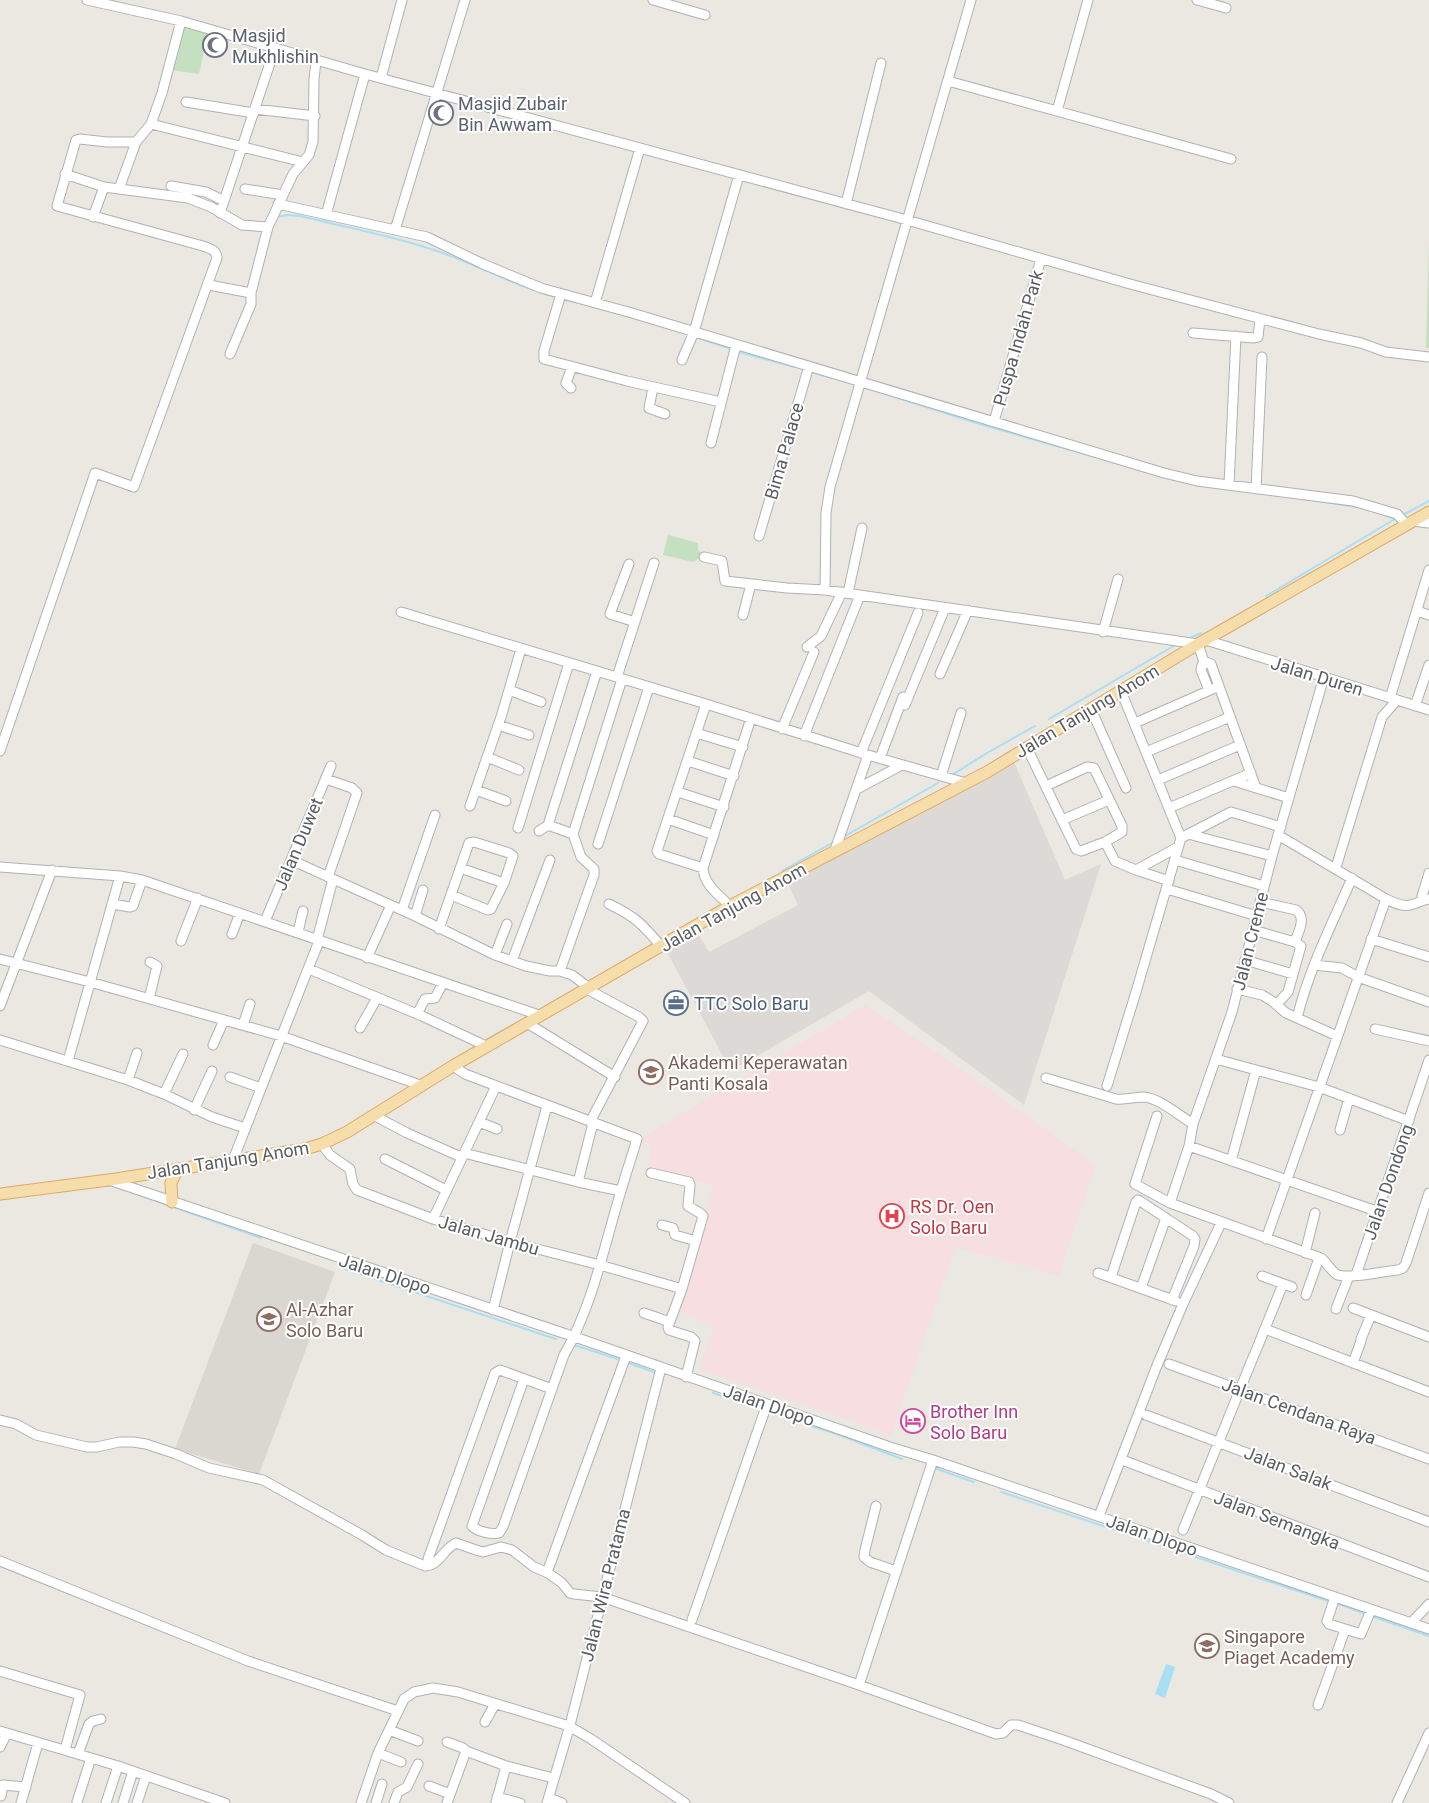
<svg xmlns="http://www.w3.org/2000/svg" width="1429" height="1803" font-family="Roboto,sans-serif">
<rect width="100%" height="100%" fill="#ebe7e1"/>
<path fill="#dcd9d6" d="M1014,762l51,118 36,-16 -77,241 -155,-114 -138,80 -65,-121 31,-18 12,20 89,-47 -10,-22z"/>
<path fill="#dad7d0" d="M253,1243l82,29 -76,202 -84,-25z"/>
<path fill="#f7dee0" d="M865,1005l107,72 123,88 -36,111 -104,-29 -64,188 -192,-66 16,-43 -39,-14 38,-126 -66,-18 4,-23 -12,-6z"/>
<path fill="#c5e0c0" d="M182,26l26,7 -9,41 -29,-4z
M1429,242v106h-3z
M668,535l30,8v6l3,4 -1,5 -7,4 -30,-7z"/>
<path fill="#a8dff4" d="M1166,1664l9,3 -10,31 -10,-4z"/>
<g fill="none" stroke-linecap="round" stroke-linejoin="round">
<path stroke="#a8dff4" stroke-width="2" d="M276,217l11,-2 13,1c44,11 88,19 131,33 35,11 68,29 103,41
M545,294l13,4
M562,299l22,5
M696,337l35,12
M739,352l56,15
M811,372l21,6
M863,387l120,38 158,45
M1305,499l58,9
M1379,513l16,6
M1401,516l28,-15
M1266,596l129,-77
M1188,639l13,-6
M1049,719l128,-75
M952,775l35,-22 48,-27
M845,836l93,-53
M782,871l50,-28
M752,889l23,-13
M537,1011l26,-15
M484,1041l43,-24
M106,1186h8l147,52
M0,1200l10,-2
M342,1268l214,71
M574,1345l47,15
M626,1362l28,10
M713,1393l37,12
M808,1425l26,8 68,26
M937,1469l37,13
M1001,1492l330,110
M1336,1603l30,11
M1371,1616l58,20"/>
<defs>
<path id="minor" d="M87,0l94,21 184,53 542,146 223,64 189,50 42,9 25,9 43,5
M653,0l52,15
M971,0l-141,487 -4,26 -1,77 373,54 6,18
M1197,0l29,8
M381,78l21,-78
M948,81l283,78
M186,102l68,11
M255,109l60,7
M1057,111l31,-111
M151,124l152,38
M65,174l39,13 84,11 23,9 31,18 26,2
M171,186l35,6 18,9
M119,189l17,-47 15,-18 11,-31 19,-72
M245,189l38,6
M278,204l149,33 56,27 58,24 91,25 532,160 33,8 156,20 44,13 9,10
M846,204l35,-141
M220,213l55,-165
M326,215l39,-141
M93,217l11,-30
M395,230l70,-230
M209,285l42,8 17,-66 25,-53 16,-19 4,-13 1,-62 2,-20
M561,294l-17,57v8l83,22 94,21
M595,303l45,-155
M1193,333l61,5 4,-1 2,-18
M230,354l21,-50v-11
M682,360l12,-28 45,-157
M653,387l-4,21 16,6
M571,388l-5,-5 6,-16
M995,418l46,-159
M711,443l25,-98
M1229,485l7,-149
M1256,489l6,-132
M1412,521l17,2
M759,536l50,-170
M704,557l18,4 3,20 62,7 38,2
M629,564l-19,50 25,8
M848,593l14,-65
M1417,611l12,4
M401,612l305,92 162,51 98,28
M743,615l8,-31
M1103,632l15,-53
M1206,640l223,70
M807,647l14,-11 21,-44
M940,674l28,-64
M617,677l37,-114
M509,690l32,12
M1209,690l-8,-20 1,-5 4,-3 5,2 1,3 44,121
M1390,698l39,-128
M905,705l40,-97
M1415,706l14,-41
M1091,709l35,79
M1135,723l80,-35
M498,725l31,10
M782,729l32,-77
M696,733l47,14
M804,736l56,-141
M1027,748l49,101 5,2 24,-9 17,-10v-6l-28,-58 -7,-1 -41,19
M0,751l95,-278 39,14 83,-229c0,-8 -8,-10 -14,-12l-146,-40 19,-66 4,-1 27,3h29
M1146,752l84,-35
M861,753l57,-140
M487,757l32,13
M880,758l23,-61
M688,761l46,15
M941,776l20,-63
M326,779l26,9 5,5 -29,84
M1158,780l82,-35
M1234,781l55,17
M857,789l45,-24
M476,790l30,11
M678,792l46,15
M470,806l31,-89 20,-68
M1169,808l82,-35
M668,819l46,16
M1062,820l47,-20
M548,825l49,-154
M518,828l51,-165
M539,831l9,-6 25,9
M1188,834l84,22
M1278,835l108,64c7,3 16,8 24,6 7,-1 11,-5 19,-6
M1181,838l50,-26 50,15
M1105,842l10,19 21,9 42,-23
M598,844l51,-157
M835,850l33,-95
M291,860l124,56 80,39 31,11 24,5h10l12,4 16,12
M1175,860l89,26
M1337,864l45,-147 15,-17
M0,867l120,9 22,4 397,135
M460,868l44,15
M703,868l-44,-14 -2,-3 49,-147
M1136,870l33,11
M1167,889l90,27
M1422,896l7,-23
M1260,902l36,8c11,8 2,22 -1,32
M112,904l18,3 3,-1 9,-26
M609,904c27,13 33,20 52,42
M730,906c-11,-11 -26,-21 -27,-38l48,-150
M402,910l33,-95
M415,916l8,-26
M265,921l66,-155
M439,929l30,-86 5,-1 35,11 4,3 -9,27 -13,26 -3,1 -37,-15
M1253,930l42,12 6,4 -13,46 -11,12
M298,932l5,-21
M232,934l8,-21
M1371,939l58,18
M317,940l16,-61
M181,941l17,-43
M495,955l12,-31
M367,958l24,-53
M0,959l90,23 191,54 139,49
M1245,960l48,14
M512,961l38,-101
M1314,965l28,3 16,9 71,25
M309,969l113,47 64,30
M560,971l34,-96v-6l-13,-12 -8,-23 49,-155
M585,988l54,29 4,4 -53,101
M1237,989l25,6 10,6 14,12 51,23
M149,999l8,-33 -7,-4
M0,1006l52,-136
M417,1014l8,-15 10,-1 8,-15
M1297,1018c12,-49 35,-94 55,-140
M527,1023l88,54
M243,1025l7,-21
M360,1028l17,-30
M1375,1029l54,12
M0,1040l128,40 36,14 48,23 33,11
M213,1045l11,-25
M1216,1059l40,11
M68,1061l52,-185
M453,1066l12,8 172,65c-5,17 -11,34 -16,52 -17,55 -28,114 -57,164l-61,172 -4,6c-7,2 -23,-2 -27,-7l52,-147
M230,1077l31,11
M1046,1078l70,21c10,1 18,-2 28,-2 15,1 36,19 49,27
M128,1080l9,-27
M1107,1086l29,-94 45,-154 -60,-147
M164,1094l19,-40
M194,1110l18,-39
M373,1115l34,18 54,24
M1157,1116l-22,68 35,19 151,55c6,4 10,14 17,17 11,4 47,-4 60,-5l5,-2 3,-5 23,-70
M479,1122l18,7
M1340,1130l9,-32
M322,1144l8,11 20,14 3,15 4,6 76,29 77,23 90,23 82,24
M1189,1146l190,66
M464,1153l114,29 43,9
M385,1159l61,31
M233,1160l86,-219
M1231,1161l25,-91 63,17 90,34
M651,1173l38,9 1,3 -2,21 12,7 3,3 -21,73 -14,38 1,3 22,7 4,4 -9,36
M109,1180l466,157 315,110 43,13 496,169
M578,1182l15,-59
M1170,1203l19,-57 4,-22 39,-112 40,-156 52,-179
M433,1219l63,-133
M662,1225l11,3 2,7 21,6
M1266,1239l120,-340
M1305,1253l10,-40
M1098,1273l78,28
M1356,1275l73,-215
M1262,1276l30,11
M1111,1277l25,-75 2,-2 2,1 53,35 2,3 -1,7 -22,54
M1141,1288l25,-70
M1306,1295l13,-37
M1353,1308l76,29
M1336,1309l13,-33
M493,1310l17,-68 37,-136
M644,1313l26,9
M1265,1329l164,63
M1361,1339l10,-24
M1255,1353l28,-69
M1353,1363l8,-22
M1169,1364l260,95
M1146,1415l283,107
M0,1420l16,4 20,11 51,12h10l22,-5h14l13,2 30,10 33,14 54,12 99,55 24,15 39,16c15,-1 18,-17 31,-23l23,8 4,1 18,-5 11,3 22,17 14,6 14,10 8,10 4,1 28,3 257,88 137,49 7,-1 8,-8h7l45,15 148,54 18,9
M1125,1461l304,116
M876,1506l-11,44 -1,7 6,5 26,9
M1099,1516l57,-148 27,-64 38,-81
M1183,1530l71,-175
M428,1559l67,-186 5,-3 52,19
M0,1561l248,100 150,50
M549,1567l77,-211
M1335,1597l-8,24 2,3 32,10 10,-24
M692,1620l75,-216
M1411,1623l18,-19
M0,1671l80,24 -15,55
M859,1685l74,-225
M1318,1705l27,-75
M485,1722l10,-18
M389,1730l29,11
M0,1731l118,35 107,37
M447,1742l16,6 3,3
M0,1747l7,-14
M378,1753l23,9
M78,1754l11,-30 4,-3 8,-2
M506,1766l47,12
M429,1786l21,8
M1,1796l2,-11 23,2
M497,1797l23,6
M549,1798l13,5
M77,1802l14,-44
M21,1803l17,-60
M106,1803l12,-37
M123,1803l10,-32
M137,1803l9,-27
M361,1803l17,-50 26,-54 10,-7 19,-4 25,4 111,34 22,13 94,64
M376,1803l6,-19
M394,1803l4,-11 9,-5 11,-23
M447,1803l19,-52 40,15 -10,37
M547,1803l23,-78 91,-357
M1397,1803l32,-70"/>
<path id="major" d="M0,1194l116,-15 189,-30 17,-5 25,-12 106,-66 277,-160 257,-134 211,-128 231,-132
M172,1202l-1,-19 6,-13"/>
</defs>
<use href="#minor" stroke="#afb2b5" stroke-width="11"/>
<use href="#major" stroke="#e0a965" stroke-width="13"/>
<use href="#minor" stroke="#fff" stroke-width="9"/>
<use href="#major" stroke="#f5ddac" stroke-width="11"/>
</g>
<defs>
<symbol id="mosque-ring" viewBox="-11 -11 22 22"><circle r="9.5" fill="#fff" stroke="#6b7280" stroke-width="1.5"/><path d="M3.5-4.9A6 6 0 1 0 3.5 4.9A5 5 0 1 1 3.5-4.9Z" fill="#6b7280"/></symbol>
<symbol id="office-ring" viewBox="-11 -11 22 22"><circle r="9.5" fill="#fff" stroke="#5c6f8a" stroke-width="1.5"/><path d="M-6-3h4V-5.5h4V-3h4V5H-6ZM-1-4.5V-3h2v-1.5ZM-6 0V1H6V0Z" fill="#5c6f8a"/></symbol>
<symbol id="school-ring" viewBox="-11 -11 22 22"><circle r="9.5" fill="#fff" stroke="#8d6e63" stroke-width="1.5"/><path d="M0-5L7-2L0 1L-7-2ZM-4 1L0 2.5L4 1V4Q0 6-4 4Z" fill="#8d6e63"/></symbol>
<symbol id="hospital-ring" viewBox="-11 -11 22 22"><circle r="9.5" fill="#fff" stroke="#e0444e" stroke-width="1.5"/><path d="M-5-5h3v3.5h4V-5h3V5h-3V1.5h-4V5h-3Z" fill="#e0444e"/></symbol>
<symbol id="hotel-ring" viewBox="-11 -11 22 22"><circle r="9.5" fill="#fff" stroke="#d1479c" stroke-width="1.5"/><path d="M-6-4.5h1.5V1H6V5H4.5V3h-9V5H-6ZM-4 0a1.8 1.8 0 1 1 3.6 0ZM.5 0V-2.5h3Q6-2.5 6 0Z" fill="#d1479c"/></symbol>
</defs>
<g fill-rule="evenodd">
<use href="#mosque-ring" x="201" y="31" width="28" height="28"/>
<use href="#mosque-ring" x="427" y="99" width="28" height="28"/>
<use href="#office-ring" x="662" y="989" width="28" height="28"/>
<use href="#school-ring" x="637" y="1058" width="28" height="28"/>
<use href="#hospital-ring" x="878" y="1202" width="28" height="28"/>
<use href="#school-ring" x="255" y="1305" width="28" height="28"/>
<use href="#hotel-ring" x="899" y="1407" width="28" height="28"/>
<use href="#school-ring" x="1193" y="1632" width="28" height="28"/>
</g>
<g text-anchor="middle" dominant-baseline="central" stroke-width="4" stroke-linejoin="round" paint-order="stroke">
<g font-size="18" fill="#5b616d" stroke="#fff" text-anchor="start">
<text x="232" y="35">Masjid<tspan x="232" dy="21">Mukhlishin</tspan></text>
<text x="458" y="103">Masjid Zubair<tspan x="458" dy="21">Bin Awwam</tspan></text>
</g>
<g font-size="18" fill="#5a5e60" stroke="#fff">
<text transform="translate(1018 338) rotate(-74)">Puspa Indah Park</text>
<text transform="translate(784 451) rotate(-74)">Bima Palace</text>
<text transform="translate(1317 676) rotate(17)">Jalan Duren</text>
<text transform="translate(1087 711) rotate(-31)">Jalan Tanjung Anom</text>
<text transform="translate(298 844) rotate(-67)">Jalan Duwet</text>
<text transform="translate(733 907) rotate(-29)">Jalan Tanjung Anom</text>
<text transform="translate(1250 941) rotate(-76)">Jalan Creme</text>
<text transform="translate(228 1160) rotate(-9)">Jalan Tanjung Anom</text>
<text transform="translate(1388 1182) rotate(-71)">Jalan Dondong</text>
<text transform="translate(489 1235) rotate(16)">Jalan Jambu</text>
<text transform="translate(385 1274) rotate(18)">Jalan Dlopo</text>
<text transform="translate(769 1405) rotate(19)">Jalan Dlopo</text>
<text transform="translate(1299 1411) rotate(20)">Jalan Cendana Raya</text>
<text transform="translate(1288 1468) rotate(21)">Jalan Salak</text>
<text transform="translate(1277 1520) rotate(21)">Jalan Semangka</text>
<text transform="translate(1152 1535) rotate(19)">Jalan Dlopo</text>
<text transform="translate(605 1585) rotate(-76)">Jalan Wira Pratama</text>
</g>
<g font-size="18" fill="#4e5e75" stroke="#fff" text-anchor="start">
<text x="694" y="1003">TTC Solo Baru</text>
</g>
<g font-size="18" fill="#785e54" stroke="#fff" text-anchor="start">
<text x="668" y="1062">Akademi Keperawatan<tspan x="668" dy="21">Panti Kosala</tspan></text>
<text x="286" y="1309">Al-Azhar<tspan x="286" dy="21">Solo Baru</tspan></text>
<text x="1224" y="1636">Singapore<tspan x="1224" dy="21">Piaget Academy</tspan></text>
</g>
<g font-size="18" fill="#be3a42" stroke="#fff" text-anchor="start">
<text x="910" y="1206">RS Dr. Oen<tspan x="910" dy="21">Solo Baru</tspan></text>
</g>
<g font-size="18" fill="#b23c85" stroke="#fff" text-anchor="start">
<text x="930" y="1411">Brother Inn<tspan x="930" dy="21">Solo Baru</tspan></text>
</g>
</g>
</svg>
